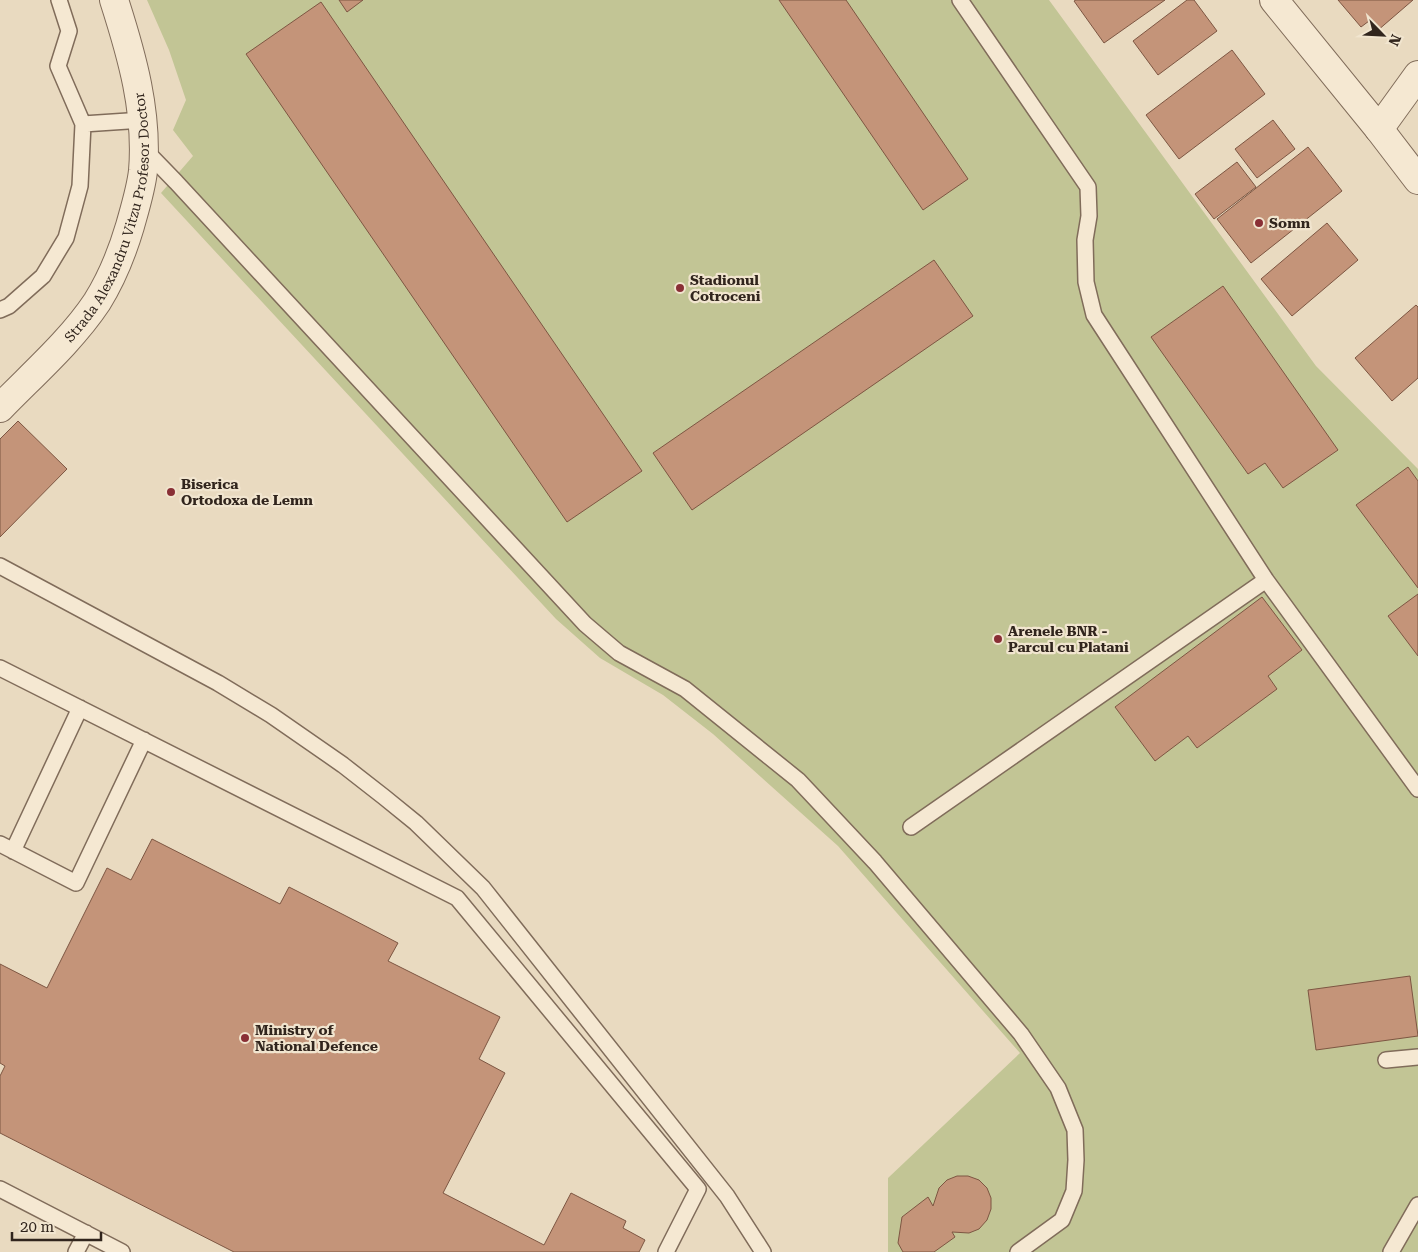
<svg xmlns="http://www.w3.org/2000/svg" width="1418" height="1252" font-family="'Roboto Serif',serif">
<rect width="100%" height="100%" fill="#e9dac0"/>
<path fill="#c2c595" d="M147,0h902l267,366 102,103v783h-530v-74l132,-125 -182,-207 -125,-112 -50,-39 -63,-37 -44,-39 -395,-426 32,-37 -20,-26 13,-30 -17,-50z"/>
<path fill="#c49479" stroke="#7d5642" d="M339,0h24l-16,12z
M779,0h67l122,179 -45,31z
M1076,0h89l-61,43 -30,-42z
M1187,0h7l23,31 -59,44 -25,-34z
M1338,0h75l-36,31 -8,-10 -8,6z
M321,2l321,469 -75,51 -321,-468z
M1232,50l33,44 -86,65 -33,-44z
M1273,120l22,29 -38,29 -22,-29z
M1308,147l34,44 -91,72 -34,-44z
M1237,162l19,25 -42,32 -19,-25z
M1327,223l31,37 -66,56 -31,-37z
M934,260l39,56 -281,194 -39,-57z
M1223,286l115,164 -55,38 -18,-25 -17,11 -97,-137z
M1416,305l2,2v71l-26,23 -37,-43z
M18,421l49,48 -67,68v-98z
M1408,467l10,14v107l-62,-83z
M1418,594v62l-30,-40z
M1262,597l40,53 -34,26 9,13 -80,59 -9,-12 -33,25 -40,-54z
M152,839l128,65 9,-17 55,28 54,28 -10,18 112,56 -21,42 26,14 -62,120 101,52 27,-52 55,28 -3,7 22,12 -6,12h-405l-234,-119v-57l5,-10 -5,-3v-99l47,24 60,-120 24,12z
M1410,976l8,60 -102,14 -8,-60z
M957,1176h11l11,4 8,8 4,10v11l-4,11 -8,9 -10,4 -17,-1 3,5 -21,15h-31l-5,-9 4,-26 26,-20 5,9 6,-18 8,-8z"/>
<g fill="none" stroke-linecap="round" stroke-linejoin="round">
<defs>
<path id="lane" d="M59,0l10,31 -11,35 25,58 60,-4
M960,0l128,187 1,29 -4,24 1,42 8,33 172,265 152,209
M144,149l32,33 409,442 34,29 66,36 113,91 77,82 146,172 37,54 17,42 1,30 -2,31 -12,29 -44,32
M0,310l9,-4 34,-30 23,-38 14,-52 3,-62
M0,566l218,117 53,32 72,50 41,32 32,26 67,65 244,308 36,56
M0,668l457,230 241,291 -32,63
M911,827l355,-247
M0,844l76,39 68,-143
M13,851l67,-143
M1386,1060l32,-3
M0,1189l122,63
M76,1252l10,-19
M1391,1252l27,-47"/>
<g id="street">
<path d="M1274,0l105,129 39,51"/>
<path d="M1379,129l39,-54"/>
<path id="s1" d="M0,408c33,-34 71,-67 97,-106 15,-24 25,-49 33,-76 5,-18 11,-37 13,-55 5,-59 -11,-115 -29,-171"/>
</g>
</defs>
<use href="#lane" stroke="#806c5a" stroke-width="18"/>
<use href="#street" stroke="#806c5a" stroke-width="30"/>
<use href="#lane" stroke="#f5e8d2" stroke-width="15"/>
<use href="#street" stroke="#f5e8d2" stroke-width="28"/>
</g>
<g fill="#892f35" stroke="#f1e5cf" stroke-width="2">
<circle cx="1259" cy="223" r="5"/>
<circle cx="680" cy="288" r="5"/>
<circle cx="171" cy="492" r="5"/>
<circle cx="998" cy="639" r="5"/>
<circle cx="245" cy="1038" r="5"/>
</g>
<g text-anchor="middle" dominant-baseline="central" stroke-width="4.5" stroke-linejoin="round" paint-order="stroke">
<g font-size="14" fill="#31251d" stroke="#f1e5cf">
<text stroke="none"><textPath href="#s1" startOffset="229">Strada Alexandru Vitzu Profesor Doctor</textPath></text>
</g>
<g font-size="14" font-weight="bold" fill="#31251d" stroke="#f1e5cf" text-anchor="start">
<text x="1269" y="223">Somn</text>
<text x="690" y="280">Stadionul<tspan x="690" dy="16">Cotroceni</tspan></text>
<text x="181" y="484">Biserica<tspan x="181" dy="16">Ortodoxa de Lemn</tspan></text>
<text x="1008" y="631">Arenele BNR -<tspan x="1008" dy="16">Parcul cu Platani</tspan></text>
<text x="255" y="1030">Ministry of<tspan x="255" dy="16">National Defence</tspan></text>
</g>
</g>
<g transform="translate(1383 35) rotate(114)" stroke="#f1e5cf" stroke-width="4" paint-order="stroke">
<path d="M0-4L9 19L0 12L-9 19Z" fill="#31251d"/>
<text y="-8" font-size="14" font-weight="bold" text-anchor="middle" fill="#31251d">N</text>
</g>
<path d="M12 1232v8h89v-8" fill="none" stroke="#31251d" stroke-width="2.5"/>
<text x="20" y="1232" font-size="15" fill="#31251d" stroke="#f1e5cf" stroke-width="4" paint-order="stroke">20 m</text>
</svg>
